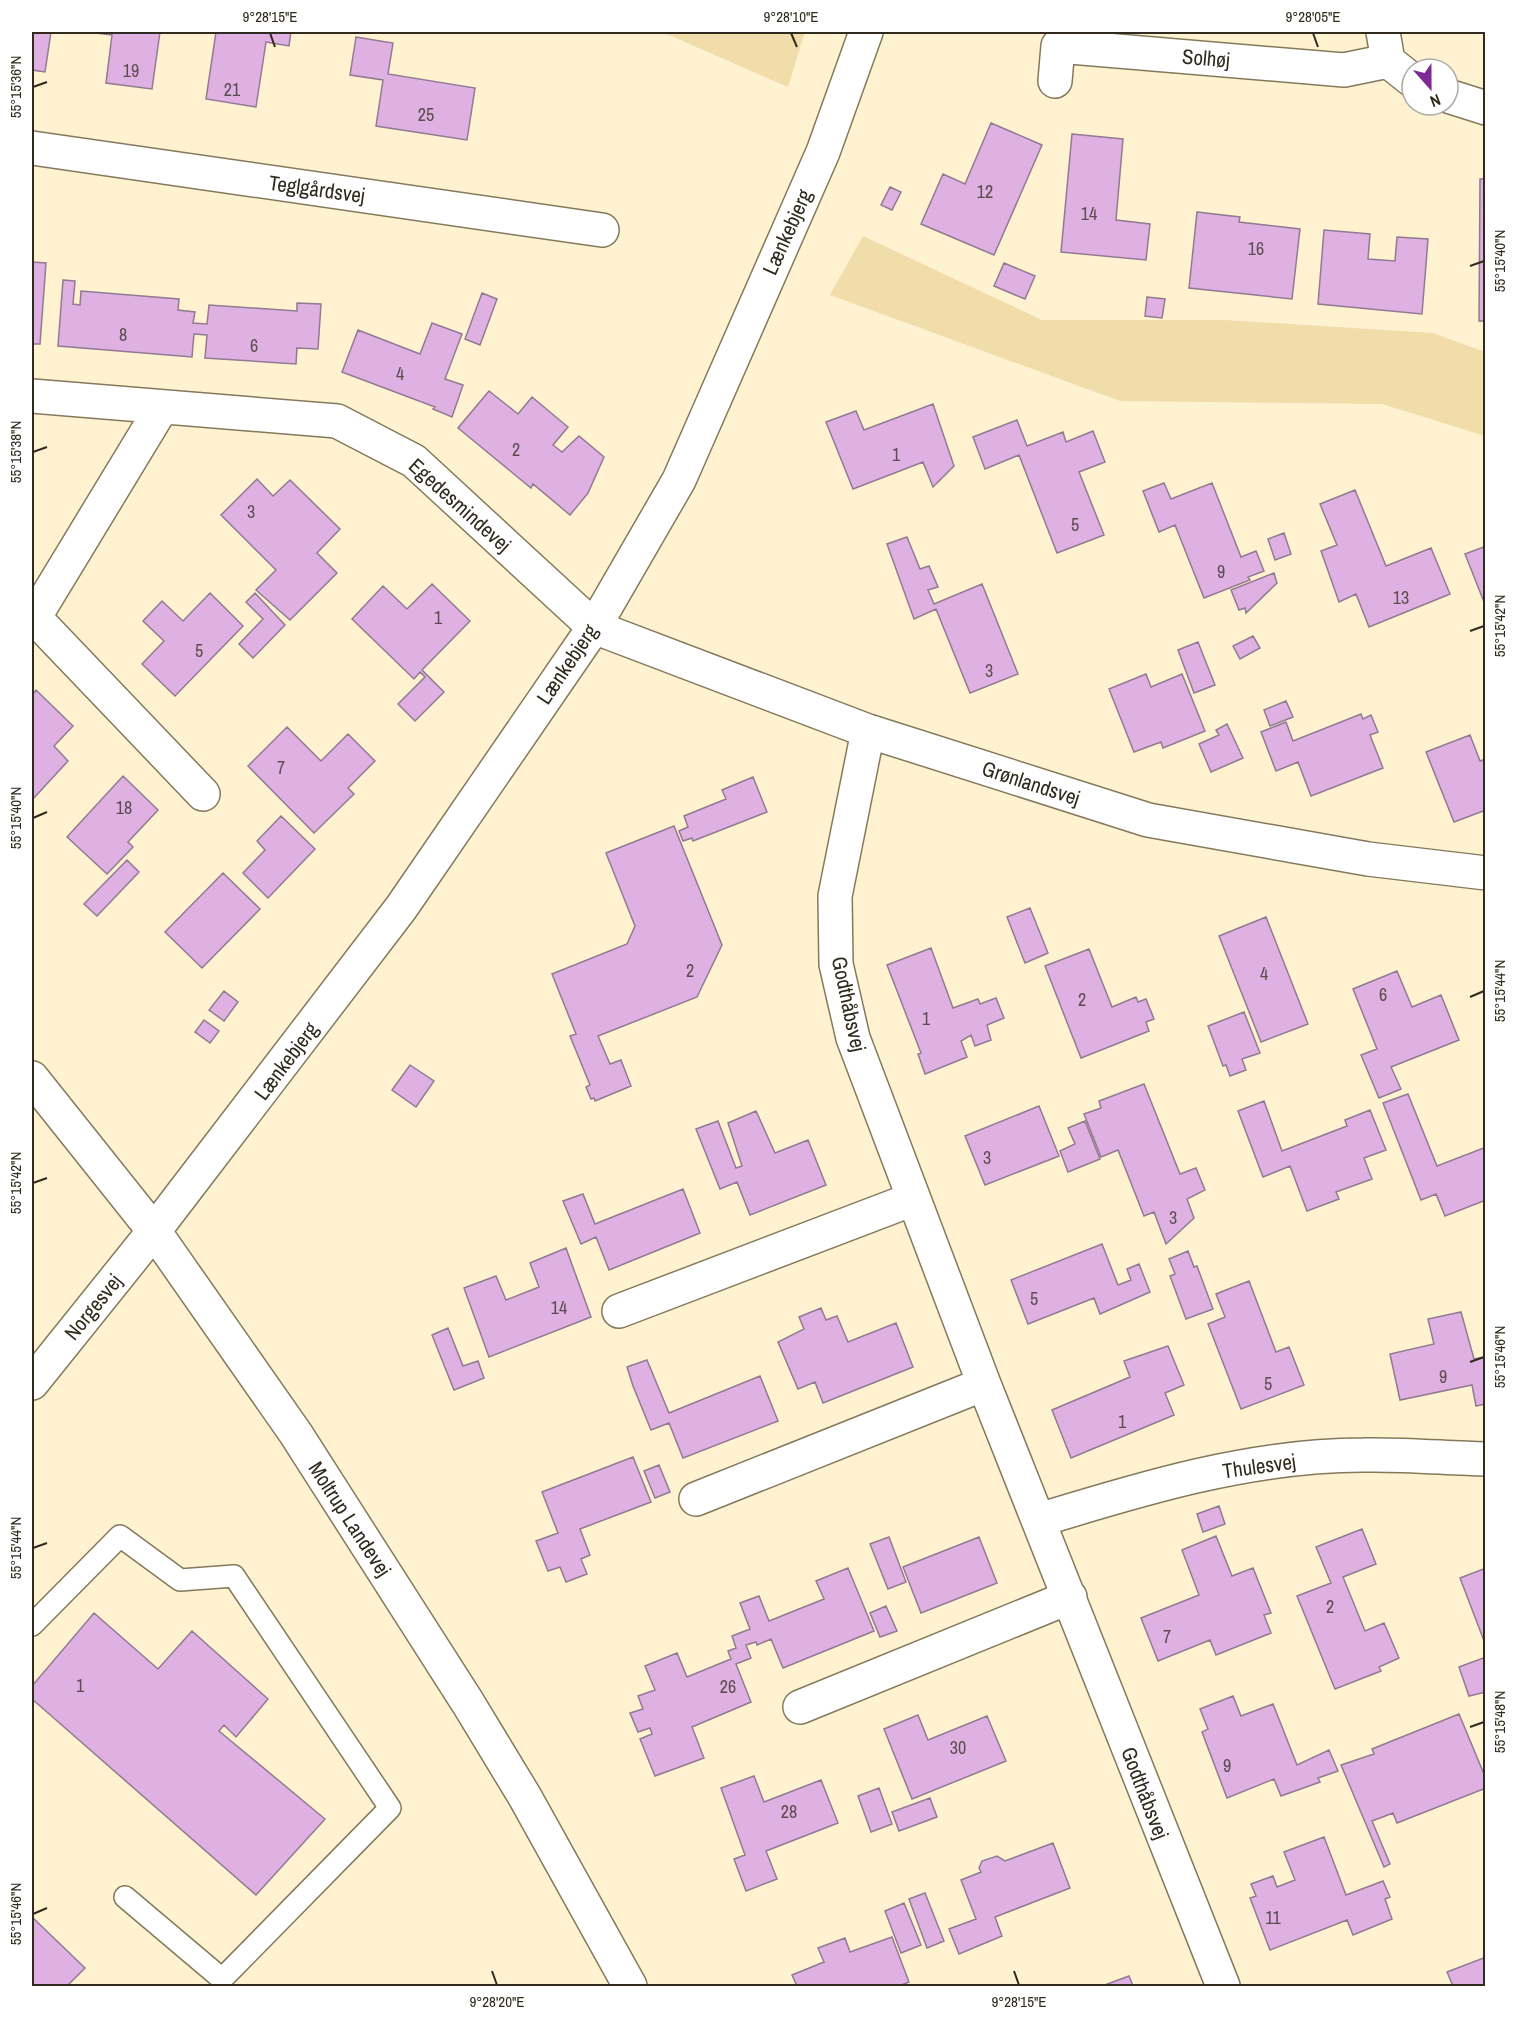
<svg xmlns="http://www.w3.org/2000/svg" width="1517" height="2018" font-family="'Archivo Narrow',sans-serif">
<rect width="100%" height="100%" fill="#fff2d1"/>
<path fill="#f1dda9" d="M662,32h143l-17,55z
M863,236l179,84h183l208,13 52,19v84l-103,-32 -262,-3 -290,-106z"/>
<path fill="#dfb1e2" stroke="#917a92" stroke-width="1.5" d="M32,32h19l-6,40 -13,-2z
M88,32h72l-8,57 -46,-6 6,-48z
M216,32h75l-2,14 -23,-4 -10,65 -50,-8z
M356,37l37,6 -5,31 87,14 -8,52 -91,-14 7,-46 -33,-5z
M991,123l51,22 -48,110 -73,-31 22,-50 22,10z
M1072,134l51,5 -7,81 34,4 -4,36 -85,-8z
M1480,179h6v142h-7z
M890,187l11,5 -9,18 -11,-5z
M1197,212l43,5 -1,5 61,7 -8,70 -103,-11z
M1324,230l46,4 -2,25 27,2 2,-24 31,2 -6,75 -104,-10z
M32,262l14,1 -6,81h-8z
M1004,263l31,13 -10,23 -31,-13z
M63,280l12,1 -2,23 7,1 1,-14 98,8 -1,11 17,2 -2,11 14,1 2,-19 88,6v-8l24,1 -3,45 -21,-1 -1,16 -91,-6 2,-23 -13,-1 -2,23 -134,-11z
M482,293l15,6 -17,46 -15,-6z
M1147,297l18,2 -3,19 -17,-2z
M432,323l30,11 -17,45 18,6 -11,32 -19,-8 2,-2 -93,-35 16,-42 62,24z
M489,391l29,23 14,-17 36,30 -15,18 9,7 17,-16 25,21 -16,36 -18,22 -37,-31 -2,4 -73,-60z
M933,404l21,62 -21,21 -10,-25 -70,27 -27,-67 30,-11 8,19z
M1017,420l10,26 36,-14 3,10 27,-11 12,31 -26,10 25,63 -47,18 -38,-98 -34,14 -12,-32z
M257,479l16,17 17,-16 50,49 -23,24 20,20 -47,47 -34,-30 20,-20 -55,-55z
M1164,483l7,16 41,-16 29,74 15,-6 8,20 -16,6 2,3 -46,18 -29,-73 -16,7 -16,-41z
M1355,490l31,76 45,-18 19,46 -81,33 -13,-33 -17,8 -18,-51 16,-6 -17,-41z
M1284,533l7,21 -16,6 -7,-21z
M907,537l13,32 9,-3 9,21 -10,3 6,14 48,-20 36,90 -48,19 -34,-84 -22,10 -27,-75z
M1486,546v55l-2,1 -19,-48z
M1274,573l3,10 -31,30 -1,-5 -6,2 -8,-20z
M432,584l38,37 -48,49 22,22 -29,29 -17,-17 27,-27 -5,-5 -6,7 -62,-60 31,-33 24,23z
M210,593l33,33 -68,70 -33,-32 22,-23 -21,-20 19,-20 21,20z
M255,593l30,32 -32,33 -14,-14 24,-25 -17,-17z
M1253,636l7,12 -20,11 -7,-13z
M1198,642l17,43 -21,8 -16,-43z
M1146,674l5,13 31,-13 23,57 -42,17 -2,-6 -27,10 -25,-63z
M36,690l37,36 -19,20 14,15 -36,39v-105z
M1286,701l7,16 -23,9 -6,-16z
M1361,714l2,5 8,-4 7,17 -8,3 13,33 -72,28 -13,-34 -22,9 -15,-39 25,-10 7,19z
M1227,724l16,34 -32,14 -12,-28 20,-9 -3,-5z
M287,727l34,34 27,-27 27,27 -27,27 6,6 -40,39 -66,-67z
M1470,735l10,26 6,-2v51l-32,12 -28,-70z
M123,776l35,34 -30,32 5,5 -26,27 -40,-37z
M753,777l14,35 -74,29 -1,-3 -9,3 -4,-10 9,-4 -4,-11 42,-17 -4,-9z
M281,816l34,33 -47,49 -25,-25 22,-23 -8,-9z
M674,826l48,119 -25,52 -99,39 12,28 11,-4 10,26 -36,15 -1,-3 -3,1 -5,-12 4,-2 -20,-49 6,-2 -24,-60 75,-30 8,-18 -29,-73z
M127,860l12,12 -42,44 -13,-12z
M223,873l37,36 -58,59 -37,-36z
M1030,908l18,45 -23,10 -18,-46z
M1266,917l42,107 -47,18 -42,-106z
M931,948l22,60 25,-9 2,5 16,-6 8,20 -17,7 4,15 -16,6 -4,-11 -10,6 6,16 -42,17 -7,-20 3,-1 -34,-88z
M1089,949l23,58 24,-10 2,5 8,-3 8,20 -8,3 3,9 -68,27 -36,-92z
M1397,971l15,36 29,-12 18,45 -68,27 10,22 -22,9 -18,-43 16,-6 -24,-60z
M224,991l14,11 -14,19 -15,-11z
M1244,1012l16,41 -18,6 4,11 -16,6 -4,-11 -3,1 -15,-40z
M204,1020l15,11 -9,12 -15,-11z
M410,1065l24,16 -18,26 -24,-17z
M1144,1084l36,90 16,-6 9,22 -18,9 7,19 -28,26 -12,-32 -10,4 -26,-66 -17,7 -17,-43 17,-6 -2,-7z
M1408,1094l29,72 49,-19v53l-41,16 -9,-22 -15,6 -38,-97z
M1264,1101l18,50 65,-25 -2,-6 25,-10 16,40 -22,8 8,21 -36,13 3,7 -32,12 -17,-45 -27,11 -25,-66z
M1039,1106l20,50 -74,29 -20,-49z
M756,1111l19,42 33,-13 18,45 -76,30 -13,-33 -17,7 -24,-60 22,-8 18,47 6,-2 -14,-43z
M1085,1121l15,38 -32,13 -8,-21 15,-7 -7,-16z
M683,1189l17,44 -91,37 -13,-33 -15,7 -18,-43 20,-7 12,30z
M1102,1244l16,41 13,-5 -4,-11 12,-5 11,28 -50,22 -6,-16 -66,26 -17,-44z
M566,1248l25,69 -102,40 -25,-69 32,-12 10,24 33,-13 -9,-24z
M1188,1251l6,16 3,-1 16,43 -27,10 -16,-43 5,-2 -6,-15z
M1249,1281l27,71 13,-5 15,38 -63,24 -33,-85 17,-7 -9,-23z
M821,1308l5,12 11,-4 11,26 48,-19 17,44 -90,36 -8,-21 -17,7 -20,-47 26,-13 -5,-12z
M1461,1312l13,47 12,-2v47l-10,2 -4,-21 -72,15 -10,-46 44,-10 -6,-25z
M448,1328l15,38 15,-5 6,17 -30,12 -22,-55z
M1168,1346l16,39 -19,8 9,22 -103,43 -19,-48 78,-33 -6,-16z
M647,1360l22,53 91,-37 18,45 -95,37 -14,-35 -18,7 -18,-44 -6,-19z
M633,1457l18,45 -71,27 10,26 -9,4 6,15 -21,8 -6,-15 -12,4 -12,-30 22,-8 -16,-41z
M659,1465l11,27 -15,6 -11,-27z
M1219,1506l6,18 -22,8 -6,-18z
M1362,1529l14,35 -33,13 22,54 19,-8 15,35 -20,9 2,4 -46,18 -38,-93 34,-13 -15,-36z
M1216,1536l16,40 21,-8 18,45 -7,2 7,18 -55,22 -6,-15 -52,21 -17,-43 58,-23 -17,-45z
M889,1537l17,45 -18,7 -18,-45z
M979,1537l18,46 -76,30 -18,-46z
M848,1568l26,63 -91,37 -12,-29 -14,6 -1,-3 -10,3 5,13 -15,6 15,38 -59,25 12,31 -49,18 -15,-37 12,-5 -2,-6 -12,4 -8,-19 13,-4 -5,-13 17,-6 -10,-24 32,-13 10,24 44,-18 -3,-8 8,-3 -4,-12 18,-7 -10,-26 19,-7 10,25 55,-22 -8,-18z
M1486,1568v78l-26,-68z
M886,1606l11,25 -17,6 -10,-24z
M94,1613l64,56 34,-38 76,68 -32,38 -12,-12 -5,6 106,88 -69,76 -224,-196v-13z
M1486,1657v35l-17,4 -10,-29z
M1233,1696l8,20 32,-12 24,61 32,-15 9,21 -20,7 2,4 -39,14 -7,-17 -47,19 -25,-66 6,-3 -8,-20z
M1459,1714l27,65v9l-89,35 -4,-10 -21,8 18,43 -6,3 -43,-102 33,-11 -2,-5z
M918,1715l10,25 59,-24 19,45 -94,38 -28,-70z
M754,1776l10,26 57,-22 17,43 -72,28 11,28 -31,12 -12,-32 11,-4 -24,-67z
M879,1788l13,36 -21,8 -13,-36z
M930,1798l7,19 -38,14 -7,-19z
M1324,1837l22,58 37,-14 7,16 -5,2 7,20 -39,16 -6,-15 -77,30 -20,-52 6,-2 -5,-12 22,-8 4,11 18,-7 -11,-28z
M1053,1843l17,45 -75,29 7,19 -43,18 -10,-25 27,-10 -15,-39 20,-8 -2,-4 3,-7 15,-5 8,5z
M925,1893l19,48 -17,7 -18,-49z
M904,1903l17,42 -20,8 -16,-42z
M32,1917l53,51 -18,18h-35z
M892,1937l17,45 -10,4h-102l-5,-11 32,-13 -6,-14 27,-10 5,14z
M1486,1957v29h-33l-6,-14z
M1129,1976l4,10h-31z"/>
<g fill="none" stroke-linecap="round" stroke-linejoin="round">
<defs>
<path id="service" d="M32,1625l88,-89 60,44 54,-4 156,232 -168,171 -97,-82"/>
<path id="minor" d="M1383,32l5,29 24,19
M1055,81l3,-35 286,24 44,-9
M1448,96l38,12
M32,148l570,82
M32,396l305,25 77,40 180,166 274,104 280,89 220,39 118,14
M32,615l171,179
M34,618l128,-211
M868,731l-33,165 1,68 17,74 131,346 239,602
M619,1311l294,-112
M32,1383l122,-152
M696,1499l288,-115
M1039,1520c104,-32 213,-65 324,-65 41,-1 82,3 123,4
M800,1707l270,-110"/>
<path id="tertiary" d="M32,1078l122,153 142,203 172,269 57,94 105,189
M154,1231l247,-323 193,-281 85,-147 144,-328 43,-120"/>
</defs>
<use href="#service" stroke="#84795b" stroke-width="24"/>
<use href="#minor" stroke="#84795b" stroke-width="36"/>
<use href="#tertiary" stroke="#84795b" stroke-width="36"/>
<use href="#service" stroke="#fff" stroke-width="21"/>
<use href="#minor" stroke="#fff" stroke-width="33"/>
<use href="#tertiary" stroke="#fff" stroke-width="33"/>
</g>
<path fill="none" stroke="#302b1e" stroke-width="2" d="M270,33l5,14M791,33l6,14M1313,33l5,14M33,87l14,-5M1470,266l14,-5M33,452l14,-5M1470,631l14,-5M33,818l14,-6M1470,997l14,-6M33,1183l14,-5M1470,1362l14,-5M33,1548l14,-5M1470,1727l14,-5M33,1914l14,-6M492,1971l5,14M1014,1971l5,14"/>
<g text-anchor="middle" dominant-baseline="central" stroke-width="4.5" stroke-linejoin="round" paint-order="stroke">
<g font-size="18" fill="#5c4c4f">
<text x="131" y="70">19</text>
<text x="232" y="89">21</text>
<text x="426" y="114">25</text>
<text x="985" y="191">12</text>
<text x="1089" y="213">14</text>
<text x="1256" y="248">16</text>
<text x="123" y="334">8</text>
<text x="254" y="345">6</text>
<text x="400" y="373">4</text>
<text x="516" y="449">2</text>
<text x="896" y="454">1</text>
<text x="251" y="511">3</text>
<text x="1075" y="524">5</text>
<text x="1221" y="571">9</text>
<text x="1401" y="597">13</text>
<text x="438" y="617">1</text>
<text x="199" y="650">5</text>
<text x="989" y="670">3</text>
<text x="281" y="767">7</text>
<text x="124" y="807">18</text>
<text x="690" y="970">2</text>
<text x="1264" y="973">4</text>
<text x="1383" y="994">6</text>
<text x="1082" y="999">2</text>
<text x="926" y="1018">1</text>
<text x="987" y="1157">3</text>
<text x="1173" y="1217">3</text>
<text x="1034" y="1298">5</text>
<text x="559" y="1307">14</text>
<text x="1443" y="1376">9</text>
<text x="1268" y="1383">5</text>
<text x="1122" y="1421">1</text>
<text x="1330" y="1606">2</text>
<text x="1167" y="1636">7</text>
<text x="80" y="1685">1</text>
<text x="728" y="1686">26</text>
<text x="958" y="1747">30</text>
<text x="1227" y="1765">9</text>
<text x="789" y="1811">28</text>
<text x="1273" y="1917">11</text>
</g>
<g font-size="21" fill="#302b1e" stroke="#fff">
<text transform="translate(1206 58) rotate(5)">Solhøj</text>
<text transform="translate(317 189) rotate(8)">Teglgårdsvej</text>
<text transform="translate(787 232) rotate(-66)">Lænkebjerg</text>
<text transform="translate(460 505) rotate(42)">Egedesmindevej</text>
<text transform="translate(567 664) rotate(-56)">Lænkebjerg</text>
<text transform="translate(1031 783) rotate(18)">Grønlandsvej</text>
<text transform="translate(849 1004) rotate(78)">Godthåbsvej</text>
<text transform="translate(286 1061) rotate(-53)">Lænkebjerg</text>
<text transform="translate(93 1307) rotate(-51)">Norgesvej</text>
<text transform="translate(1259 1466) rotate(-8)">Thulesvej</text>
<text transform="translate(350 1519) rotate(57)">Moltrup Landevej</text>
<text transform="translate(1145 1793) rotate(69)">Godthåbsvej</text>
</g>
</g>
<rect width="1517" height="2018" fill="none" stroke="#ffffff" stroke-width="66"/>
<g transform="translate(1430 87) rotate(159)"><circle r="28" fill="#ffffff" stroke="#acaaa5" stroke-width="1.5"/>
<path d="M0-4.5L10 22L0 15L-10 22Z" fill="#7f2997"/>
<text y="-9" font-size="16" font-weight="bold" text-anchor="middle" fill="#302b1e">N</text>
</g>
<rect x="33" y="33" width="1451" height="1952" fill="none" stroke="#302b1e" stroke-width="2"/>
<g font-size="15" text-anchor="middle" fill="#302b1e">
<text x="270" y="22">9°28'15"E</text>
<text x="791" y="22">9°28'10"E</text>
<text x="1313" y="22">9°28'05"E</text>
<text transform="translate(16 87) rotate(-90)" y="5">55°15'36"N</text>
<text transform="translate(1500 261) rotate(-90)" y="5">55°15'40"N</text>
<text transform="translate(16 452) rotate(-90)" y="5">55°15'38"N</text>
<text transform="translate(1500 626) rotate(-90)" y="5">55°15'42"N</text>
<text transform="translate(16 818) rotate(-90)" y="5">55°15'40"N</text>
<text transform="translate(1500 991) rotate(-90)" y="5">55°15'44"N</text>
<text transform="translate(16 1183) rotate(-90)" y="5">55°15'42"N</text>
<text transform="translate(1500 1357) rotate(-90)" y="5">55°15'46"N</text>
<text transform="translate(16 1548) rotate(-90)" y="5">55°15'44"N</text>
<text transform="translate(1500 1722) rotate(-90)" y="5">55°15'48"N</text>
<text transform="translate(16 1914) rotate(-90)" y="5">55°15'46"N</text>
<text x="497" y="2007">9°28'20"E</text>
<text x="1019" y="2007">9°28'15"E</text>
</g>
</svg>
